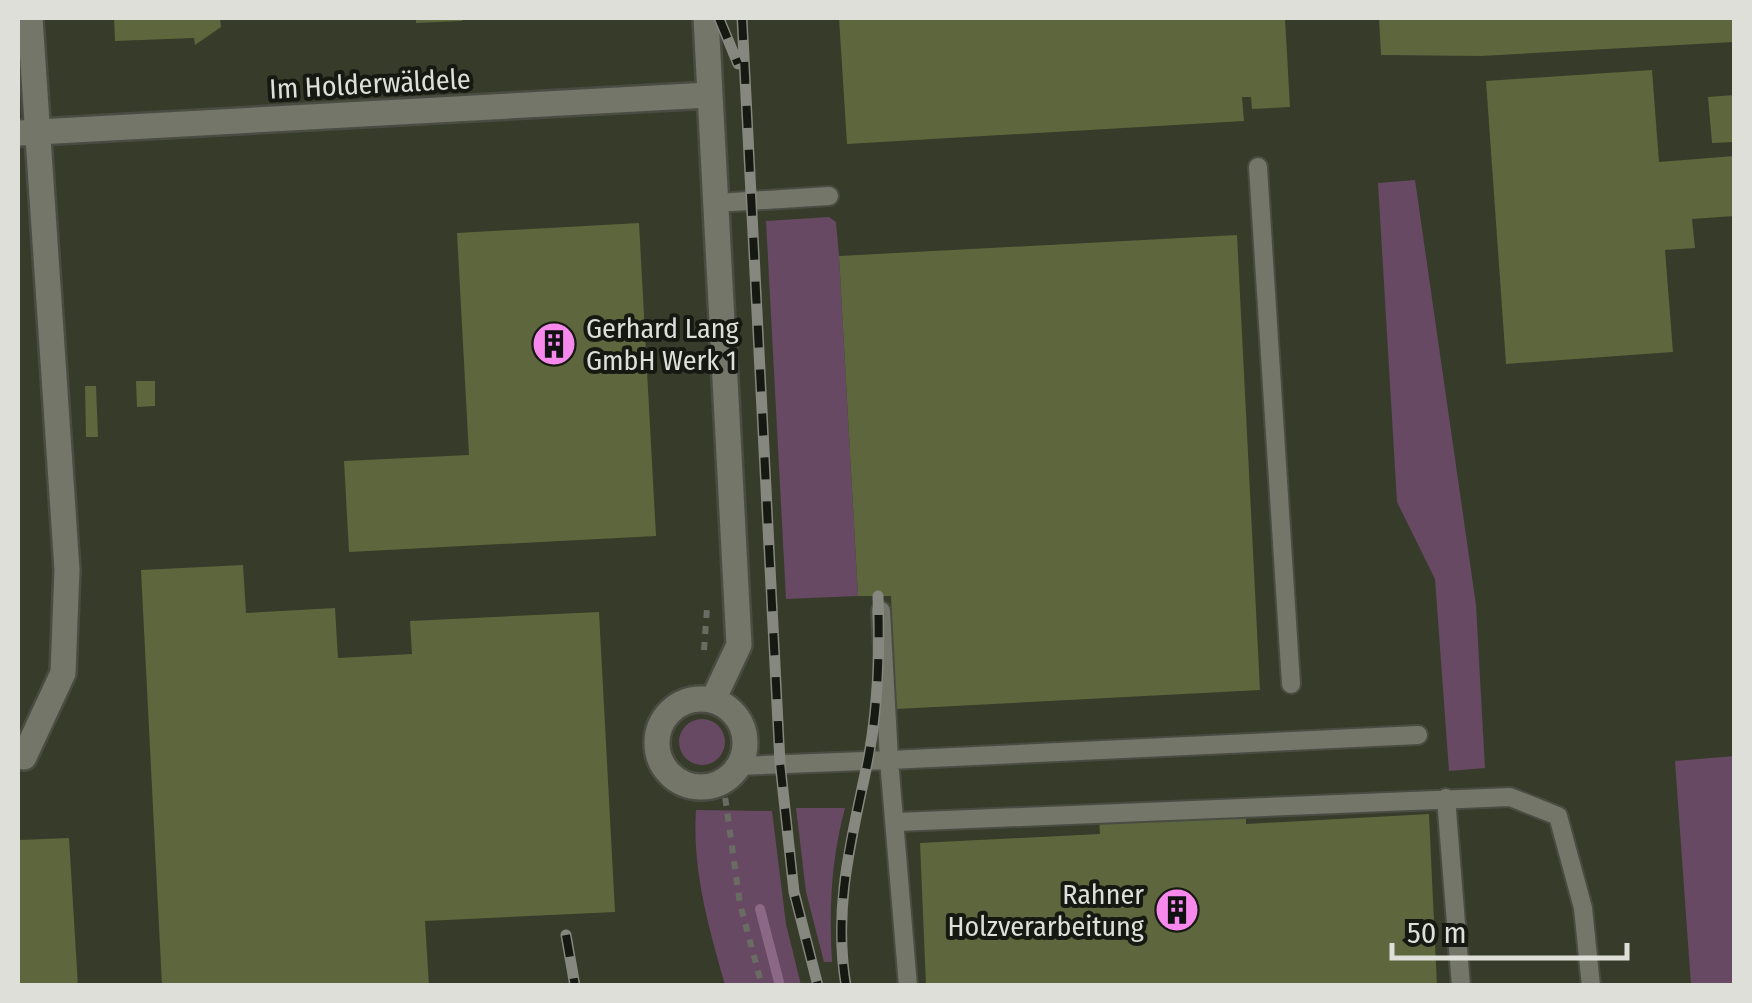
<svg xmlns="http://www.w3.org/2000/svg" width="1752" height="1003" font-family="'Fira Sans Condensed',sans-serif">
<rect width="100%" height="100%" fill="#2e3025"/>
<path fill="#373b29" d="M18,18h1716v967h-1716z"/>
<path fill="#674963" d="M1415,180l61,425 9,163 -36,3 -14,-192 -38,-77 -19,-319z
M829,217l7,5 3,34 19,340 -72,3 -20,-378z
M679 742a23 23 0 1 1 46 0a23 23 0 1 1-46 0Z
M1734,756v229h-43l-16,-224z
M796,808h49c-14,52 -16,100 -13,154h-8l-18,-70z
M696,810l76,1 14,113 15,61h-76c-16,-57 -33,-114 -29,-175z"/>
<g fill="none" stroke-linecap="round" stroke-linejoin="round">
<path stroke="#8b6886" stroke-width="10" d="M760,909l20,77"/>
</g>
<path fill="#5d663c" d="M114,18h106l1,9 -26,18 -1,-7 -79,3z
M416,18h46v3l-46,2z
M839,18h446l5,89 -38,2 -1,-12h-9l2,24 -397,23z
M1379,18h355v24l-253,14 -100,-1z
M1652,70l7,92 75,-6v60l-42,3 3,29 -30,2 8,102 -167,12 -20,-283z
M1734,95v47l-22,1 -4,-46z
M639,223l17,313 -307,16 -5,-91 125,-6 -12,-222z
M1237,235l23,455 -364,19 -5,-113h-33l-19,-340z
M136,381h19v25l-18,1z
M85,386h11l2,51h-12z
M243,565l3,48 89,-5 3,50 74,-4 -2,-33 189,-9 16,300 -190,9 4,65h-267l-21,-416z
M1246,811v13l183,-10 8,172h-511l-6,-143 180,-9 -1,-16z
M69,838l9,148h-60v-146z"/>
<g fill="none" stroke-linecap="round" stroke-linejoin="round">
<defs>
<path id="service" d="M1258,167l33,517
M716,203l113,-7
M881,611l8,149 529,-25
M740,766l149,-6 19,226
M1446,798l15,188
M897,822l613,-25 48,19 25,92 8,78"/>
<path id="minor" d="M706,18l33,627 -26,55
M20,133l689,-38
M657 743a44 44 0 1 1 88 0a44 44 0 1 1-88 0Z
M24,757l39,-84 4,-103 -37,-552"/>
</defs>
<use href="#service" stroke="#4a4c43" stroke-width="22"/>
<use href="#minor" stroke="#4a4c43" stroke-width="30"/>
<path stroke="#6a6c63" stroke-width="6" stroke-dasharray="8 8" stroke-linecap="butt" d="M704,650l3,-42
M723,782l17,122 22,82"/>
<use href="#service" stroke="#737669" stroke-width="18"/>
<use href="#minor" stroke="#737669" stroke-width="25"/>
<defs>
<path id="rail" d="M719,18l19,46
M742,18l38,745 14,129 24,94
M566,935l9,51
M846,986c-13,-78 5,-145 21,-221 11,-54 13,-114 11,-169"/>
</defs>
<use href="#rail" stroke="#86887f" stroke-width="11"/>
<use href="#rail" stroke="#161812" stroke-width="8" stroke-dasharray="22" stroke-linecap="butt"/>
</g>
<defs>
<symbol id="building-disc" viewBox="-11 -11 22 22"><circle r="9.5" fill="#f788ec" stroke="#161812"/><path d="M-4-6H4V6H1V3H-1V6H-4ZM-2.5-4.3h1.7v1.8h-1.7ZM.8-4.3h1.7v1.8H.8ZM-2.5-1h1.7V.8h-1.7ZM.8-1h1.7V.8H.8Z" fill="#111"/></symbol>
</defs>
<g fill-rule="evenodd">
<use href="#building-disc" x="529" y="319" width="50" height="50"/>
<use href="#building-disc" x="1152" y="885" width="50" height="50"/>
</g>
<g text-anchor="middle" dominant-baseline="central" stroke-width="8" stroke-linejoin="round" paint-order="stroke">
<g font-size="28" fill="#dddfd8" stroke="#161812">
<text transform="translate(370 84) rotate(-3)">Im Holderwäldele</text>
</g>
<g font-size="28" fill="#dddfd8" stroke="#161812" text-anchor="start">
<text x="586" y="328">Gerhard Lang<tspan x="586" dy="32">GmbH Werk 1</tspan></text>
<text x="1144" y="894" text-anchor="end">Rahner<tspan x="1144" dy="32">Holzverarbeitung</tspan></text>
</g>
</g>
<rect width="1752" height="1003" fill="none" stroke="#dddfd8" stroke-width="40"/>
<path d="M1392 943v15h235v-15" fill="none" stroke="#dddfd8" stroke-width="5"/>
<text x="1407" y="943" font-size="30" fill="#dddfd8" stroke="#161812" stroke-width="8" paint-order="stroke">50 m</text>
</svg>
